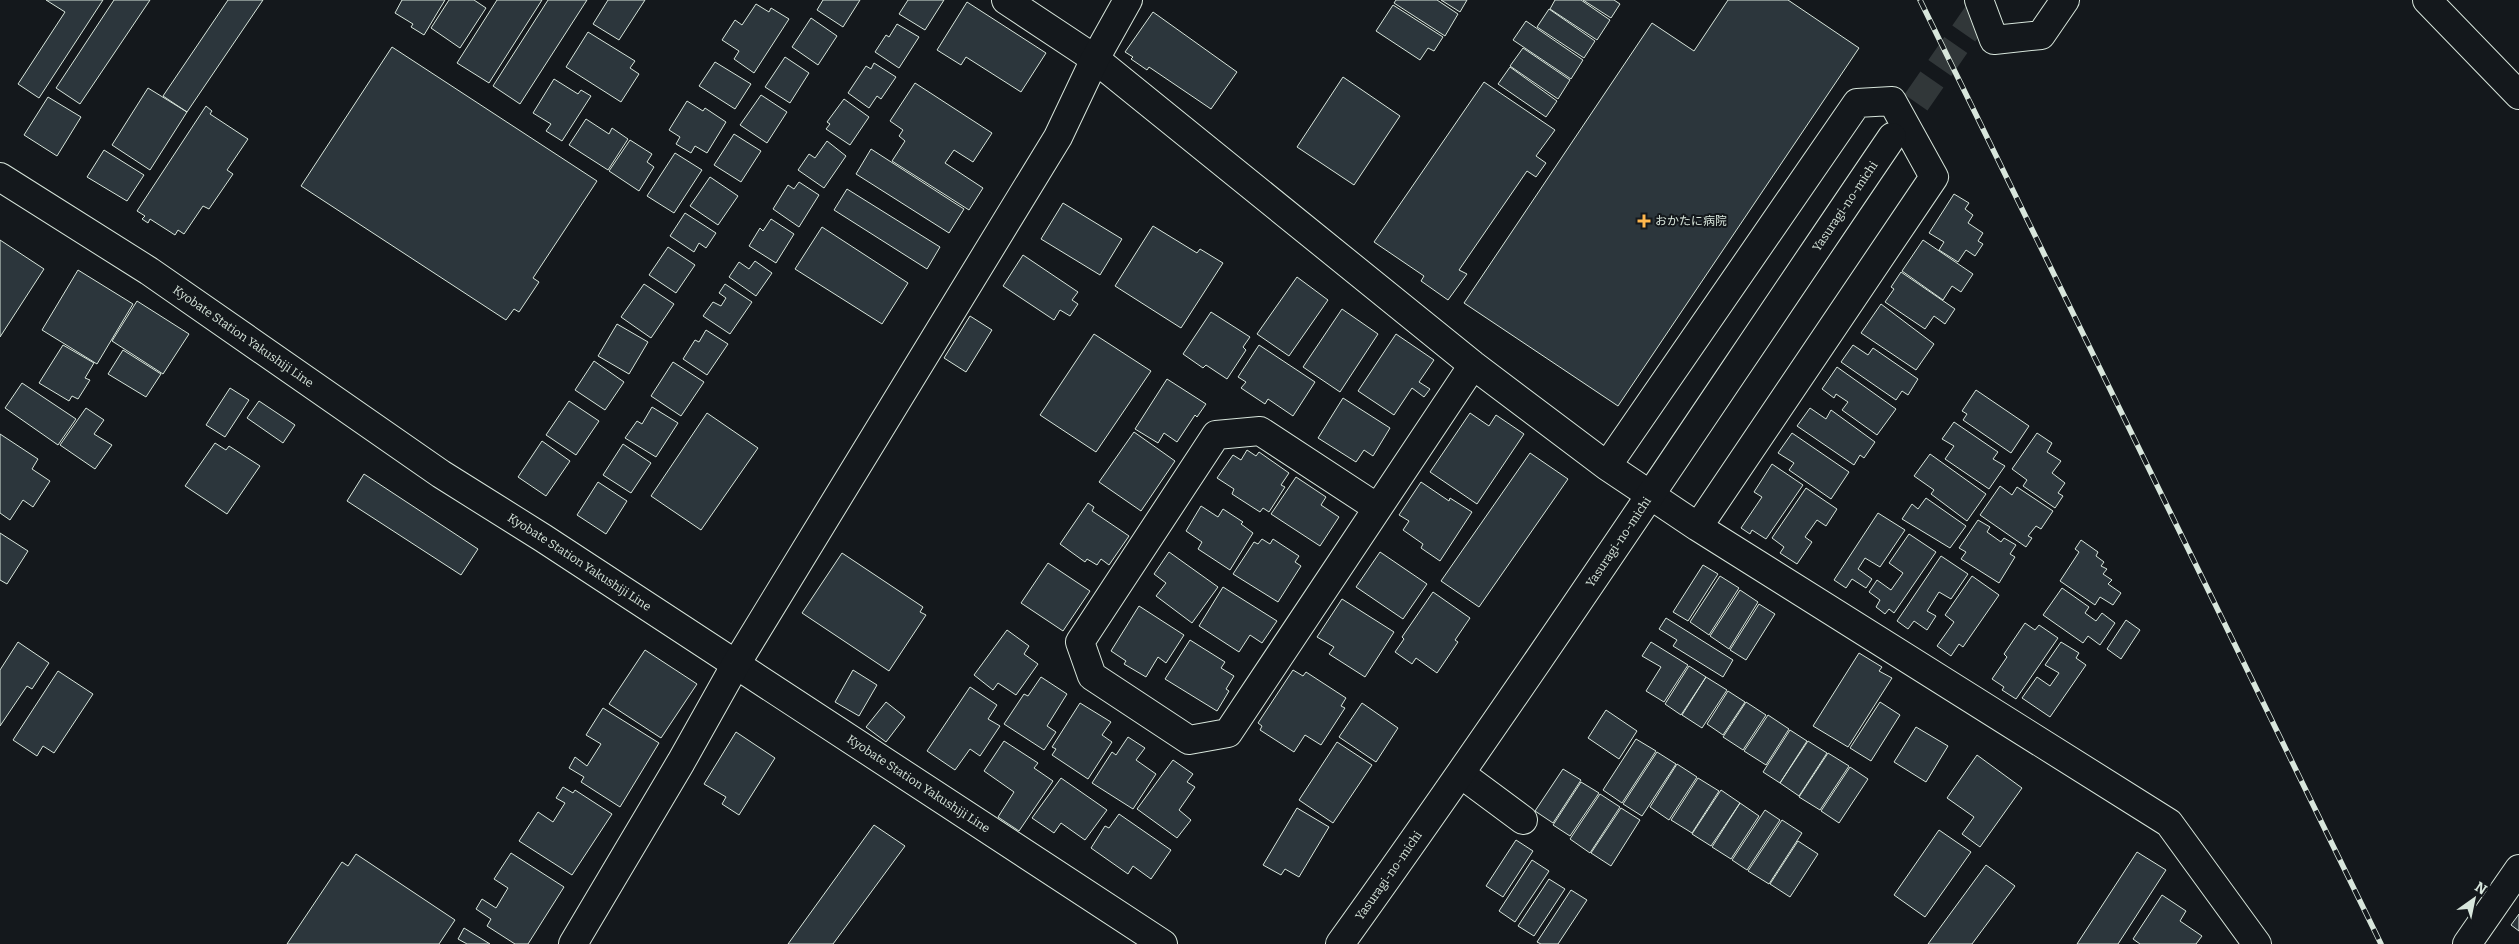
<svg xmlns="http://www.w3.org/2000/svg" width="2519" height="944" font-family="Bitter,'Noto Sans JP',serif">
<rect width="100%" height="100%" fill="#14181c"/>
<path fill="#2c363c" stroke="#d8e6dc" d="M46,0h57l-64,98 -21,-14 47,-72z
M114,0h36l-70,104 -24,-16z
M228,0h35l-76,112 -24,-16z
M402,0h43l-21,35 -13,-8 2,-3 -18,-11z
M449,0h25l12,8 -26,40 -29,-20z
M497,0h45l-53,83 -32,-20z
M548,0h39l-67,104 -27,-18z
M608,0h37l-26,40 -26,-16z
M823,0h37l-17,27 -26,-17z
M908,0h36l-19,30 -26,-16z
M1396,0h41l21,14 -13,22 -51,-33z
M1441,0h26l-7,12z
M1555,0h26l29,20 -13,20 -47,-31z
M1583,0h31l6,4 -9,14z
M1728,0h60l71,48 -241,358 -154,-103 188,-280 42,28z
M967,2l79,51 -25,39 -55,-35 -5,8 -24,-15z
M756,4l13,8 2,-4 18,11 -35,54 -20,-14 5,-8 -17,-11 13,-20 7,5z
M1393,5l50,32 -9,14 -6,-3 -8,12 -44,-29z
M1549,9l46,32 -11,17 -47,-31z
M1153,12l84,60 -26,37 -62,-42 -2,3 -16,-11 2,-2 -8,-5z
M811,18l26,18 -19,29 -26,-18z
M1526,21l57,39 -12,19 -58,-39z
M897,24l22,13 -20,31 -24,-16 11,-17 3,2z
M588,32l47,29 -5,7 9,6 -18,28 -55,-35z
M392,47l205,134 -64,97 6,4 -20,30 -5,-3 -8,11 -205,-134z
M1523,48l47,32 -12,19 -48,-33z
M785,57l24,16 -19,30 -25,-16z
M715,62l36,22 -16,25 -36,-23z
M874,63l22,14 -15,22 -4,-3 -8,12 -21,-15 18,-27 5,3z
M1510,67l47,34 -11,16 -48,-33z
M1343,77l57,39 -46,69 -57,-38z
M554,79l24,15 3,-4 10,6 -29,45 -16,-10 5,-7 -18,-11z
M1484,82l71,48 -19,26 10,7 -10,14 -9,-6 -68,99 8,4 -19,26 -27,-19 3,-5 -50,-34z
M915,83l77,50 -19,29 -19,-12 -9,13 38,25 -14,22 -77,-49 13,-20 -6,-5 4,-6 -13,-9z
M148,88l39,24 -37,58 -38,-25z
M761,95l26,17 -20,31 -27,-18z
M48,97l33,20 -24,39 -33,-21z
M844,99l25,18 -19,28 -24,-16 4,-5 -3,-2z
M687,101l16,10 2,-3 21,14 -19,31 -12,-7 -4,7 -15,-9 4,-7 -11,-7z
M206,106l6,5 -2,3 38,25 -21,31 6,4 -24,35 -6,-3 -19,28 -6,-4 -3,5 -25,-16 -2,4 -6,-4 3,-3 -8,-5z
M586,119l23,15 3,-6 16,11 -20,31 -39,-25z
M734,134l27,17 -20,31 -27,-17z
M630,140l22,14 -5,8 7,5 -15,24 -30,-20z
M827,141l19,15 -22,32 -26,-18 11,-16 6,4z
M871,149l93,60 -15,24 -93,-59z
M104,150l40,25 -17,26 -40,-24z
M675,153l27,17 -28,43 -27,-17z
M710,177l28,19 -20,29 -28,-19z
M799,182l20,13 -20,32 -26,-18 15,-24 6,4z
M847,189l93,58 -13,22 -93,-59z
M1954,194l15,9 -4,6 8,6 -5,8 15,10 -5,8 5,3 -8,12 -9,-6 -8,12 -19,-12 5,-8 -15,-9z
M1063,203l59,36 -22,36 -59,-36z
M685,213l31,20 -10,15 -7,-5 -5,9 -24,-16z
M771,219l23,15 -18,29 -27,-17 11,-18 3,3z
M1153,226l44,27 3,-4 23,14 -42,65 -66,-42z
M822,227l86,56 -26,41 -87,-55z
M0,240l44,29 -44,68z
M1923,240l50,34 -12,18 -9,-6 -9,14 -41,-29z
M668,247l27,18 -19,28 -27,-18z
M1023,255l55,37 -6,8 6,4 -8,12 -10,-6 -6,10 -51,-34z
M755,261l17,12 -16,23 -27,-19 10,-15 10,7z
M78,270l55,34 -36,60 -55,-34z
M1901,272l54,37 -10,15 -11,-8 -9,13 -40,-27 9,-13 -3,-2z
M1297,277l31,23 -39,56 -32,-22z
M644,284l30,20 -23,34 -30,-21z
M725,284l27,18 -22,32 -27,-18 10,-14 8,4 5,-8 -7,-5z
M137,301l52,33 -26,40 -51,-33z
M1881,304l53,40 -18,26 -55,-37z
M1342,309l36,25 -38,58 -37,-25z
M1211,312l39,25 -7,10 3,3 -19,29 -21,-14 -3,3 -20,-14z
M970,316l22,14 -26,42 -22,-14z
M617,324l31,18 -19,32 -31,-18z
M706,330l22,14 -21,31 -24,-16 12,-19 4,2z
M1094,334l57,37 -55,81 -56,-37z
M1396,334l38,26 -15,22 11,7 -6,8 -12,-9 -18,27 -36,-24z
M63,345l31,18 -9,15 5,2 -12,19 -6,-3 -3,5 -30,-18z
M1259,345l56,37 -22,34 -25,-17 -3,5 -24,-16 5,-6 -8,-5z
M1853,345l15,10 5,-7 45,31 -10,16 -6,-4 -6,9 -55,-38z
M123,350l38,24 -15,23 -38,-23z
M594,361l30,21 -19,28 -30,-20z
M673,362l31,20 -23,34 -30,-20z
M1837,367l59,42 -19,26 -35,-25 6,-8 -12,-8 -2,4 -12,-9z
M1167,379l39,25 -9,13 -2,-2 -18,27 -13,-9 -6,10 -23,-14z
M22,383l54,36 -18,26 -53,-37z
M230,388l19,12 -24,37 -19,-12z
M1976,390l53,36 -18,27 -48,-33 4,-6 -5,-3z
M1343,398l47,30 -17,28 -9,-6 -8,12 -38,-24z
M259,401l36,24 -12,18 -36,-25z
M569,401l30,20 -23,34 -30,-20z
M652,407l26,16 -22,34 -31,-19 12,-17 5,3z
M86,408l18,12 -10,14 18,11 -17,24 -35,-24z
M1810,408l16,11 5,-9 44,32 -11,16 -4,-3 -6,10 -57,-39z
M707,413l51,35 -57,82 -50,-34z
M1470,413l19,13 7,-11 28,19 -47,70 -47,-32z
M1954,422l44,30 -5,7 12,7 -16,23 -44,-30 9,-13 -12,-7z
M1134,432l41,29 -34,50 -42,-29z
M1792,433l57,39 -18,27 -42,-29 5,-7 -16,-10z
M2037,433l15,10 -5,9 14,9 -9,12 13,10 -7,10 5,3 -8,12 -32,-22 4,-6 -15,-11z
M0,434l38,25 -6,10 18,12 -17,26 -10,-7 -13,20 -10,-7z
M542,441l28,20 -24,35 -28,-19z
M215,443l11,7 3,-4 31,20 -33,48 -42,-28z
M623,444l28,19 -20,30 -28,-18z
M1247,450l9,6 3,-4 30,21 -8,12 4,2 -16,25 -6,-4 -3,4 -28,-18 2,-5 -17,-11 16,-23 8,5z
M1530,453l38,26 -89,128 -38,-26z
M1930,454l56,40 -19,27 -36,-27 3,-4 -20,-14z
M1772,464l31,21 -37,54 -14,-9 -2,4 -9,-6 21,-31 -8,-5z
M364,474l114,75 -17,26 -114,-74z
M1296,477l30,20 -5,8 18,12 -19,29 -49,-32z
M598,482l29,19 -21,33 -29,-19z
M1421,482l28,19 1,-3 22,14 -32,49 -19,-13 2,-4 -20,-14 6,-9 -10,-6z
M2000,486l12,9 5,-8 36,24 -12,18 -5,-3 -8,10 4,2 -6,9 -46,-32z
M1806,488l31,21 -11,17 -9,-6 -12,17 7,5 -15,22 -17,-11 4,-6 -12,-9z
M1926,498l40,28 -16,22 -48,-29 10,-15 6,5z
M1088,503l6,4 -2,4 37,25 -20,29 -8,-6 -4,6 -10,-6 -2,3 -25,-18z
M1201,506l17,11 5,-8 20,13 -2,2 12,9 -23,37 -32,-21 4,-7 -16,-11z
M1878,513l27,17 -25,37 -15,-9 -7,11 14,10 -6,9 -14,-9 -6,9 -12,-8z
M1978,520l12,7 -3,5 14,10 3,-4 12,7 -6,9 5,3 -16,26 -38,-24 5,-7 -7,-4z
M0,533l28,18 -21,33 -7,-4z
M1909,534l27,18 -42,61 -5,-4 -4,5 -9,-7 4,-7 -11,-8 8,-12 14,10 12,-17 -14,-10z
M1262,539l8,5 3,-5 26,17 -4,6 6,4 -23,36 -45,-28 21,-32 4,2z
M2081,540l17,12 -2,4 8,6 -3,4 6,3 -4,5 9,6 -4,4 13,9 -8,12 -13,-8 -5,8 -35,-24 19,-29 -4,-3z
M1169,552l49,35 -26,36 -36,-27 10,-13 -12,-9z
M1380,552l47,32 -24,35 -47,-32z
M842,553l81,54 -3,5 6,3 -37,56 -87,-58z
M1941,556l27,18 -17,25 -12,-7 -12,19 9,5 -9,14 -13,-9 -6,8 -11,-8z
M1048,563l42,28 -27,40 -42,-28z
M1703,565l15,9 -30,47 -15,-9z
M1720,576l19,12 -30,47 -19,-13z
M1972,576l27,19 -36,52 -4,-3 -8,12 -14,-10 17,-24 -9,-7z
M1223,587l54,34 -15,22 -12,-8 -11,17 -40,-26z
M2062,588l27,19 -4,6 11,8 6,-8 13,10 -15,22 -12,-9 -5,7 -40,-28z
M1740,590l18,12 -29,47 -19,-13z
M1433,592l37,26 -15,22 3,2 -21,31 -21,-15 -4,6 -17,-12 9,-13 -2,-2z
M1342,599l52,33 -29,45 -36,-23 5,-7 -17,-10z
M1759,604l16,10 -29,46 -16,-10z
M1139,606l45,29 -18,28 -8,-6 -12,20 -22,-13 2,-3 -15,-10z
M1666,618l67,42 -10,17 -50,-31 4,-6 -18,-11z
M2126,620l14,10 -19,29 -14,-10z
M2025,623l10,7 4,-5 19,13 -42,61 -14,-9 2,-3 -12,-8 15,-22 -3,-3z
M1007,630l22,16 -5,8 14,10 -22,31 -18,-12 -5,7 -19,-15z
M1190,640l35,22 -4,6 13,8 -8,13 3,2 -12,20 -52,-32z
M18,642l31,21 -17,26 -5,-3 -27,40v-56z
M1651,642l37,23 -24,37 -18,-11 15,-24 -19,-11z
M2061,642l18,11 -3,5 10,7 -36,52 -28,-19 15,-21 13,9 9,-13 -14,-8z
M645,650l52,34 -36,54 -52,-34z
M1859,653l23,14 -3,4 13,7 -44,69 -35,-21z
M1689,666l17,11 -25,38 -16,-11z
M853,670l24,15 -18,31 -24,-14z
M1293,670l10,6 3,-4 40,26 -5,8 4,2 -24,37 -16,-10 -11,17 -34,-22 2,-4 -4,-3z
M58,671l35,23 -39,59 -11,-7 -6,10 -24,-16z
M1041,677l26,17 -20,32 9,6 -12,18 -40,-26 20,-30 4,2z
M1706,677l21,13 -25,38 -20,-13z
M970,687l27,18 -9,14 12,7 -20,30 -10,-7 -15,21 -28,-19z
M1728,691l17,11 -22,33 -16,-11z
M886,702l19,15 -19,25 -20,-15z
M1746,702l20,13 -23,35 -20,-13z
M1880,702l20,13 -29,46 -21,-13z
M1080,703l31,19 -9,13 10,7 -24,37 -36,-24 4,-6 -4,-2z
M1362,703l36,25 -22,34 -37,-25z
M603,708l56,35 -39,64 -39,-25 3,-5 -15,-9 6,-11 12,9 14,-22 -15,-9z
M1606,710l31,21 -18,28 -31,-21z
M1768,715l21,14 -23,36 -22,-14z
M1916,727l32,19 -22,36 -32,-20z
M1790,730l17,11 -27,42 -17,-11z
M736,732l39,26 -36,57 -17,-11 4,-7 -22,-13z
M1128,737l17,11 -9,12 20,14 -23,35 -41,-26 20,-31 4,3z
M1636,739l20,12 -34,52 -19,-13z
M1004,741l34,22 -4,5 19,13 -34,50 -21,-14 16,-25 -30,-21z
M1808,741l19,12 -28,43 -19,-13z
M1337,742l35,23 -39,58 -34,-23z
M1657,752l19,12 -34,52 -19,-12z
M1828,753l21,13 -29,44 -21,-13z
M1977,755l45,33 -42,59 -18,-13 12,-17 -27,-19z
M1173,760l20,14 -6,8 8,5 -16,23 12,10 -14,18 -40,-29z
M1677,764l20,13 -28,43 -19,-13z
M1850,767l18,12 -29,44 -18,-12z
M1563,769l18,11 -28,43 -18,-12z
M1061,778l46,32 -22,30 -24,-17 -7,10 -22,-15z
M1698,778l21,13 -27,42 -21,-13z
M1581,782l18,11 -29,43 -17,-11z
M563,787l10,6 2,-3 37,24 -40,61 -53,-34 19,-29 15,10 12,-19 -9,-5z
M1721,790l19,13 -29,43 -19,-12z
M1600,794l20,13 -30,46 -20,-14z
M1740,803l19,13 -28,43 -19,-12z
M1297,808l32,19 -30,50 -14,-8 -4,6 -18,-10z
M1621,808l19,12 -29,46 -20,-13z
M1765,810l15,10 -33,50 -15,-10z
M1119,814l52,36 -20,29 -18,-13 -5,8 -37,-26 14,-22 4,2z
M1782,820l20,13 -33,51 -21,-13z
M874,825l31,21 -72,98h-45z
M1939,830l32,22 -46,65 -31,-22z
M1516,840l17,11 -30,46 -17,-11z
M1798,841l20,13 -28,43 -20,-13z
M2137,852l29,18 -48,74h-41z
M511,853l53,34 -36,57h-13l-28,-18 4,-7 -15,-10 6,-10 14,9 12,-20 -14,-9z
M356,854l99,66 -16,24h-152l55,-82 6,4z
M1532,860l17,11 -34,51 -16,-11z
M1986,865l29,21 -43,58h-44z
M1549,879l16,10 -31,47 -16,-10z
M1571,890l16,10 -29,44h-17l-4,-2z
M2162,895l24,16 -6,10 22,15 -6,8h-56l-7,-5z
M2519,914v17l-8,-6z
M464,928l26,16h-23l-9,-5z"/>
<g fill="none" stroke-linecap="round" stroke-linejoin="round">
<path stroke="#313739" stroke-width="28" stroke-dasharray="28 14" stroke-linecap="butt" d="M1892,137l95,-137"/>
<defs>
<path id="street" d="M1006,0l89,59 378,306 134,101 91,61 471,296 88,121
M1979,0l15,40 47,-5 24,-35
M2427,0l92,95
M1607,466l250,-363 35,-2 42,76 -236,350
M1376,507l-116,-76 -44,4 -136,207 12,34 97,64 39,-7 245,-368
M1461,774l62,46
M2467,944l52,-75"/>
<g id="secondary">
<path id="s1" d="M0,177l149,94 292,203 102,64 620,406"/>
<path d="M573,944l108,-182 55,-98 322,-527 37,-78 33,-59"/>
<path id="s2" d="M1340,944c190,-265 369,-538 552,-807"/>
</g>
</defs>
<use href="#street" stroke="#d8e6dc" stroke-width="30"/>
<use href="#secondary" stroke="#d8e6dc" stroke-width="30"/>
<use href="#street" stroke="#14181c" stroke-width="28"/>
<use href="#secondary" stroke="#14181c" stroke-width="28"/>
<defs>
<path id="rail" d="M1920,0l461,944"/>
</defs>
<use href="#rail" stroke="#d8e6dc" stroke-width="5.5"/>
<use href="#rail" stroke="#14181c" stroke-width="4" stroke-dasharray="11" stroke-linecap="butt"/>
</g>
<path fill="#ffb74d" stroke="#14181c" stroke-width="2" d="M1641.5 213.5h5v5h5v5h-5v5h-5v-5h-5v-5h5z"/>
<g text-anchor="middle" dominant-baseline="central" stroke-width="4" stroke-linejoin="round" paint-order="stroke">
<g font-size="12" fill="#d8e6dc" stroke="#14181c">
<text stroke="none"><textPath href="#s2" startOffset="894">Yasuragi-no-michi</textPath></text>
<text stroke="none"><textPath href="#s1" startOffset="291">Kyobate Station Yakushiji Line</textPath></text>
<text stroke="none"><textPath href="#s2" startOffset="489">Yasuragi-no-michi</textPath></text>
<text stroke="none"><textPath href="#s1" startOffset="696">Kyobate Station Yakushiji Line</textPath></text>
<text stroke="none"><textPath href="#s1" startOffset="1101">Kyobate Station Yakushiji Line</textPath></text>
<text stroke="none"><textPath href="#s2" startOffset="84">Yasuragi-no-michi</textPath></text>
</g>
<g font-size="12" fill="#d8e6dc" stroke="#14181c" text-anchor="start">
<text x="1655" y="221">おかたに病院</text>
</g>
</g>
<g transform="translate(2474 899) rotate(33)" stroke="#14181c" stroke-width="4" paint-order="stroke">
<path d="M0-4L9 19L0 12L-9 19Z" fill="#d8e6dc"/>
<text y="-8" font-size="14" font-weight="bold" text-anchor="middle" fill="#d8e6dc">N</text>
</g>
</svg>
